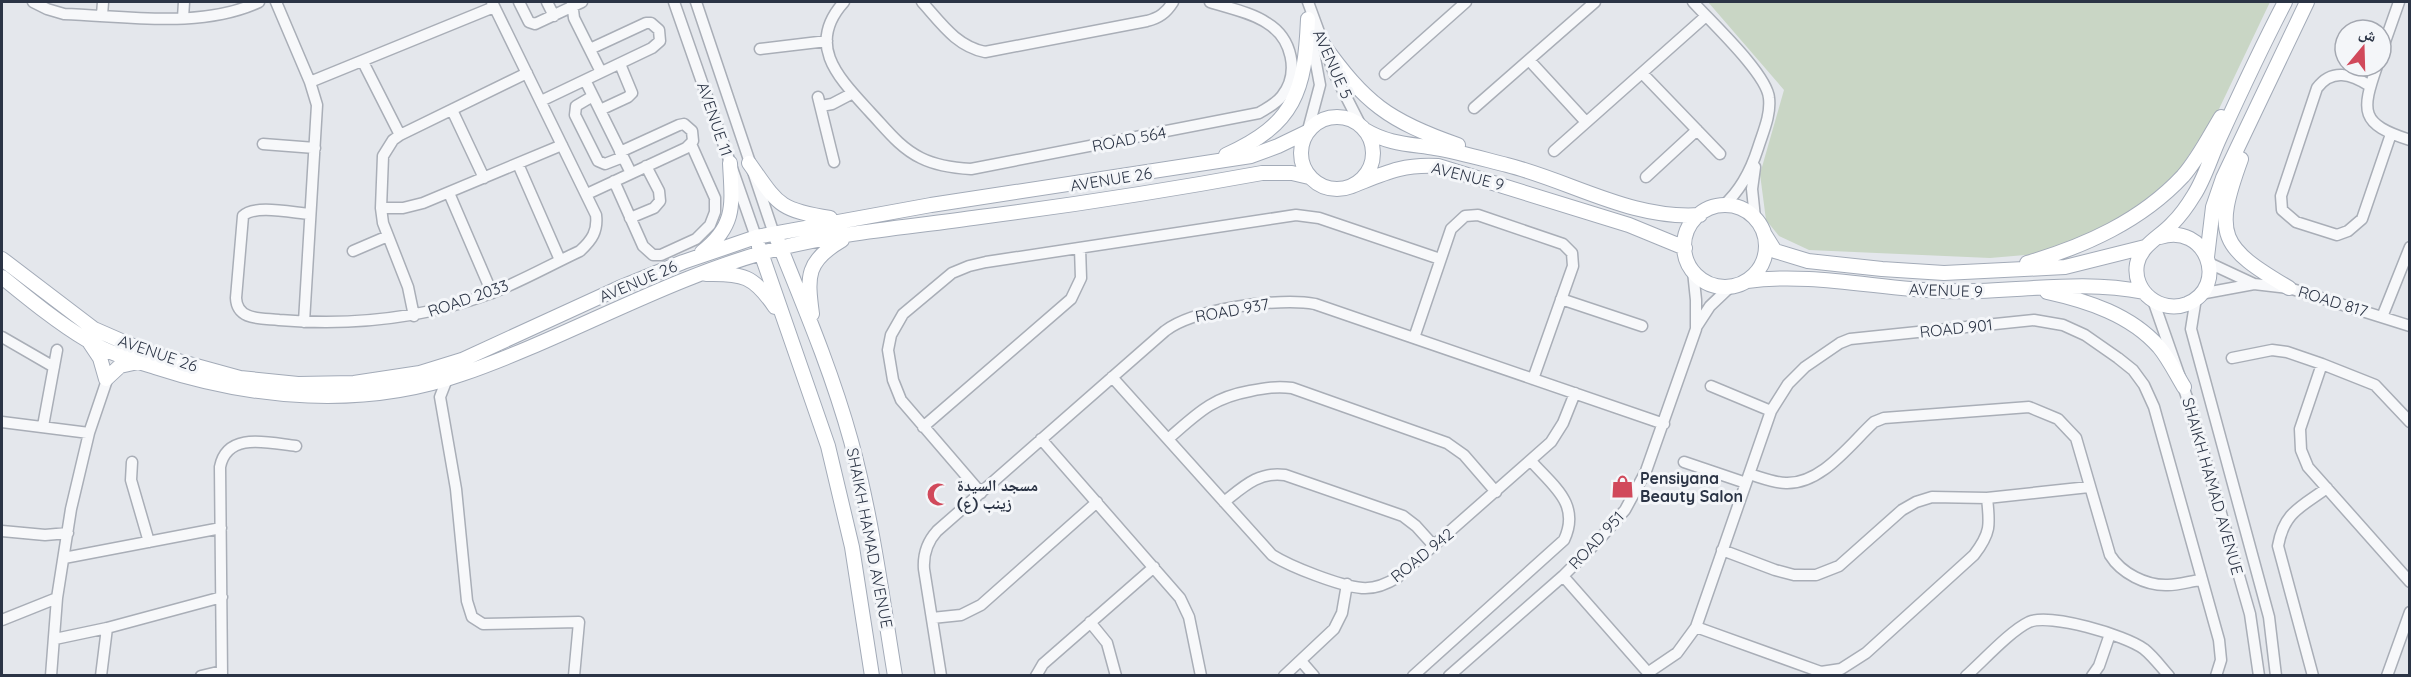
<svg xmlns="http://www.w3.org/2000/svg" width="2411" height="677" font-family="Quicksand,'Noto Naskh Arabic',sans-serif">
<rect width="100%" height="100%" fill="#e4e7ec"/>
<path fill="#c9d6c5" d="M1708,2h562l-51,107 -40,61 -40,37 -49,32 -42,14 -58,5 -181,-8 -30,-14 -13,-16 -6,-46 24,-84z"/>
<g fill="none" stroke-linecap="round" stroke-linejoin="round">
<defs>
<path id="minor" d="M33,2l14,7 17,5c63,2 137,15 195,-12
M276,2l34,80 7,23 -13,217
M519,2l10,20 6,2 47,-22
M547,2l7,14
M572,2l2,16 27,54
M674,2l82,235
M696,2l78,232
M844,2c-39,43 -5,76 26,110 16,17 30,36 51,46 16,8 33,10 50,11l288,-56c8,-5 17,-9 23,-17 18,-23 10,-58 -15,-73 -16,-11 -39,-15 -57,-21
M922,2c19,21 34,44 63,50l162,-31c12,-3 19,-8 26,-19
M1308,2l26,71 27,53
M1693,2c18,20 74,72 76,96 2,17 -6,34 -11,50 -7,22 -18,43 -35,58
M102,15l1,-13
M183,18l1,-16
M760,49l67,-8
M2381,53l18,-51
M1529,60l57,62
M363,62l37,73
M2377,66c-16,46 -17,58 33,74
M1642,73l78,81
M1385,74l81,-72
M585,80l46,93
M310,82l184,-75
M2370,86c-19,-12 -38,-18 -53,2l-36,108 1,14 14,12 41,13 11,-4 14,-12 29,-85
M593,96l-17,10 -1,9 23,46 7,3 18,-7
M818,97l16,65
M541,101l111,-53 8,-7 -1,-11 -8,-7h-5l-56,26
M821,106l11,-2 21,-11
M1474,108l121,-106
M452,110l32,68
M600,110l28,-13 4,-4 -12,-29
M1308,130l12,-45 -10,-54
M263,144l52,4
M1554,151l152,-135
M518,164l42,96
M1755,167l-3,22 3,29
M1646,177l51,-47
M614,181l29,65 10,9h8l35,-16 14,-14 5,-13v-14l-24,-54
M449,193l43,100
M587,194l99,-46 7,-7 -1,-10 -8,-7 -5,1 -59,27
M381,208h22l20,-5 139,-58
M310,214c-16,-1 -56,-10 -67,2l-7,82c1,23 26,20 43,22 72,6 142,-1 210,-26 31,-12 61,-29 91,-43 12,-11 18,-20 16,-36l-104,-213
M630,218l24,-10 6,-7 -1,-10 -13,-25
M353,251l35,-15
M2209,263l45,21
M2200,294l54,-10 35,4 121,38
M2196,298l-5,31 78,288 7,59
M1561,299l81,27
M2153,300l38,109 59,205 9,62
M414,316l-6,-29 -25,-64 -2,-15 2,-52 10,-16 7,-5 127,-62
M2382,317l28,-70
M1697,326l13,-20 20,-19
M2,337l52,30
M1414,338l37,-109 14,-13 13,-1 85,29 9,9 1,13 -40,113
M2232,358l40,-8 15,2 35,12 53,21 35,37
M2322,364l-22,65 1,21 7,17 102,115
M1112,377l160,178c19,12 68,31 90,33 13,1 25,-4 36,-11l153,-135 12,-19 12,-30
M447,379l-7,18 16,92 11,112 5,16 11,7 96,-2 -5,54
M1711,386l60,25
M2,422l87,11
M43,426l14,-76
M923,427l148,-128 10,-21 -1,-30
M1041,439l139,159 9,19 12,59
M1168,439c29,-25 43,-41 82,-48 15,-3 27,-5 42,-3l155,55 17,12 32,37
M132,462l-1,18 18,62
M1684,462l62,21
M1749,474c11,3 25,9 37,9 36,1 64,-39 88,-61l10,-4 145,-11 29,12 18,19 34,117c11,18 36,31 58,30 11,0 23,-4 33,-5
M981,493l-80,-93 -8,-20 -5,-30 3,-15 12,-21 49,-41 17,-7 17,-4 310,-47 23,3 121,41
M1224,502c19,-15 35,-31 61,-27l118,41 13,10 18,20
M2,531l43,4 23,-2
M1722,550l53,20 19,5h22l23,-9 63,-56 14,-8 16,-5 55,1 102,-11
M64,558l157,-30
M1563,576l88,100
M932,618l29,-3 20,-10 116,-103
M2,620l55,-22
M1090,622l17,21 9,33
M1696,627l125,45 20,-3 25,-16 108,-98c17,-22 16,-30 13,-57
M55,639l52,-11 115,-31
M1301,661l13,15
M1649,672l28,-19 19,-26 75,-216 17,-27 17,-17 35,-24 10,-4 184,-19 29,5 22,10 33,23 15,12 11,15 10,22 65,233 2,20 -5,16
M51,676l6,-78 14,-89 18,-76 20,-59
M101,676l6,-48
M201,676l21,-5
M222,676l-2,-209c7,-36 49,-24 76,-21
M941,676l-17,-107c-1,-15 3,-27 13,-38l228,-200c28,-22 115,-34 150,-27l349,120
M1036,676l7,-12 111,-97
M1284,676l50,-47 8,-16 5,-29
M1413,676l151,-136c17,-36 -11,-54 -33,-79
M1449,676l114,-100 34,-34 28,-32 21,-39 50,-142v-29l-3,-29
M1966,676c17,-15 44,-45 63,-54 21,-9 96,13 115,27 9,7 17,18 25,27
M2092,676l7,-10 11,-32
M2313,676l-35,-130c6,-34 23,-39 49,-58
M2387,676l23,-64"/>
<path id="major" d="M1322,43c43,60 66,78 136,102
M1301 153a36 36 0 1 1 72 0a36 36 0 1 1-72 0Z
M1365,130c23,14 45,14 70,18 24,4 48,11 72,17 64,16 125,55 193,50
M1226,155c69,-31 79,-64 82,-136
M2241,159c-28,77 -21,88 48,129
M749,163c29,41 29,47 81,55
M1352,186c33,-13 50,-22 86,-20l191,59 56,23
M1684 246a41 41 0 1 1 82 0a41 41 0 1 1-82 0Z
M1765,235l10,16 33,10 74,8 62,4 121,-6 80,-20
M2160,237c46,-15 70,49 27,67 -26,10 -55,-12 -50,-40 4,-19 23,-27 35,-40 9,-9 16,-19 22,-29 11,-17 17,-39 26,-58 21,-46 42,-91 65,-135
M777,239c27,67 55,133 74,202 21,77 31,156 44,235
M759,247l69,199 24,101 20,129
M702,252c35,-27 30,-49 28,-89
M2207,257l6,-50 10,-29 84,-176
M2,259l92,70 55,24 91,25 58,6 56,-1 66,-10 42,-13 157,-72 64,-26 73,-25 175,-32 320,-49 27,-10 29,-14
M2027,263c58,-17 114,-42 156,-87 15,-17 26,-39 38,-59
M706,274c37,-1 48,2 69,33
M2,277c27,22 55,45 85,63 21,13 45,20 68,27 98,32 208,42 307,7 107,-37 204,-96 314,-125 66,-17 136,-22 204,-32 94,-12 189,-27 282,-44h30l17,4
M1747,281c63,-9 132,8 196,10 67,3 135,-13 201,1
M2047,292c41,9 84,23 112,55 10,12 17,27 25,40
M812,314c-5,-38 -6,-53 30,-74
M90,343l10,15 6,21
M106,379l14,-13 18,-4"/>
</defs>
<use href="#minor" stroke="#a9aeb7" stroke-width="13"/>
<use href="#major" stroke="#a3abb8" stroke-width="16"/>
<use href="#minor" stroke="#f7f8fa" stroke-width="10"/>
<use href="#major" stroke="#fff" stroke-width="14"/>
</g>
<defs>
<symbol id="shop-bare" viewBox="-9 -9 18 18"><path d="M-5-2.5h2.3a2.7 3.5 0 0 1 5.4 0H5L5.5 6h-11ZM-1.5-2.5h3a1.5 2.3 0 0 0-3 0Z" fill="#d1495b" stroke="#f4f6f9" stroke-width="2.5" paint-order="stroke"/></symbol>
<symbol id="mosque-bare" viewBox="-9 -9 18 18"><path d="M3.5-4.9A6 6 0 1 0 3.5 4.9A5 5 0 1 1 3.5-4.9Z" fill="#d1495b" stroke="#f4f6f9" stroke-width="2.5" paint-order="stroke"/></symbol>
</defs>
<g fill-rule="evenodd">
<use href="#shop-bare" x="1606" y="470" width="33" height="33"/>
<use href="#mosque-bare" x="922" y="478" width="33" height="33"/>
</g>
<g text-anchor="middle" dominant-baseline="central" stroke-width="6" stroke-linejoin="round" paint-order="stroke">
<g font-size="16" fill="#2b3445" stroke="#f4f6f9">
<text transform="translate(1333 64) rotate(66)">AVENUE 5</text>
<text transform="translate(715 119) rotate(71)">AVENUE 11</text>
<text transform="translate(1129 139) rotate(-11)">ROAD 564</text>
<text transform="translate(1468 176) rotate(14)">AVENUE 9</text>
<text transform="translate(1111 179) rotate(-9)">AVENUE 26</text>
<text transform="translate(638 281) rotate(-23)">AVENUE 26</text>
<text transform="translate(1946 290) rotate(2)">AVENUE 9</text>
<text transform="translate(468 298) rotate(-19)">ROAD 2033</text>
<text transform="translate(2333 301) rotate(17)">ROAD 817</text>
<text transform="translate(1232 310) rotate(-10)">ROAD 937</text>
<text transform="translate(1956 328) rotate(-6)">ROAD 901</text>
<text transform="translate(158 353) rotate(19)">AVENUE 26</text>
<text transform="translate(2213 486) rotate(74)">SHAIKH HAMAD AVENUE</text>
<text transform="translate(870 538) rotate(79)">SHAIKH HAMAD AVENUE</text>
<text transform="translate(1596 540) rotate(-47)">ROAD 951</text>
<text transform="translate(1422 555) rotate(-39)">ROAD 942</text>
</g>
<g font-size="16" font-weight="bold" fill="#2b3445" stroke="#f4f6f9" text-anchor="start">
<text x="1640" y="478">Pensiyana<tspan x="1640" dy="18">Beauty Salon</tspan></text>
<text x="957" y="485">مسجد السيدة<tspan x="957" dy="18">زينب (ع)</tspan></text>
</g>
</g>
<rect width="2411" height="677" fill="none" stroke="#2b3445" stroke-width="6"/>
<g transform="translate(2363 48) rotate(19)"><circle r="28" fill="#f4f6f9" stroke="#a4a8b1" stroke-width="1.5"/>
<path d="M0-4.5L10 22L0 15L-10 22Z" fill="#d1495b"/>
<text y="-9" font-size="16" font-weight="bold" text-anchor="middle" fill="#2b3445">ش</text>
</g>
</svg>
